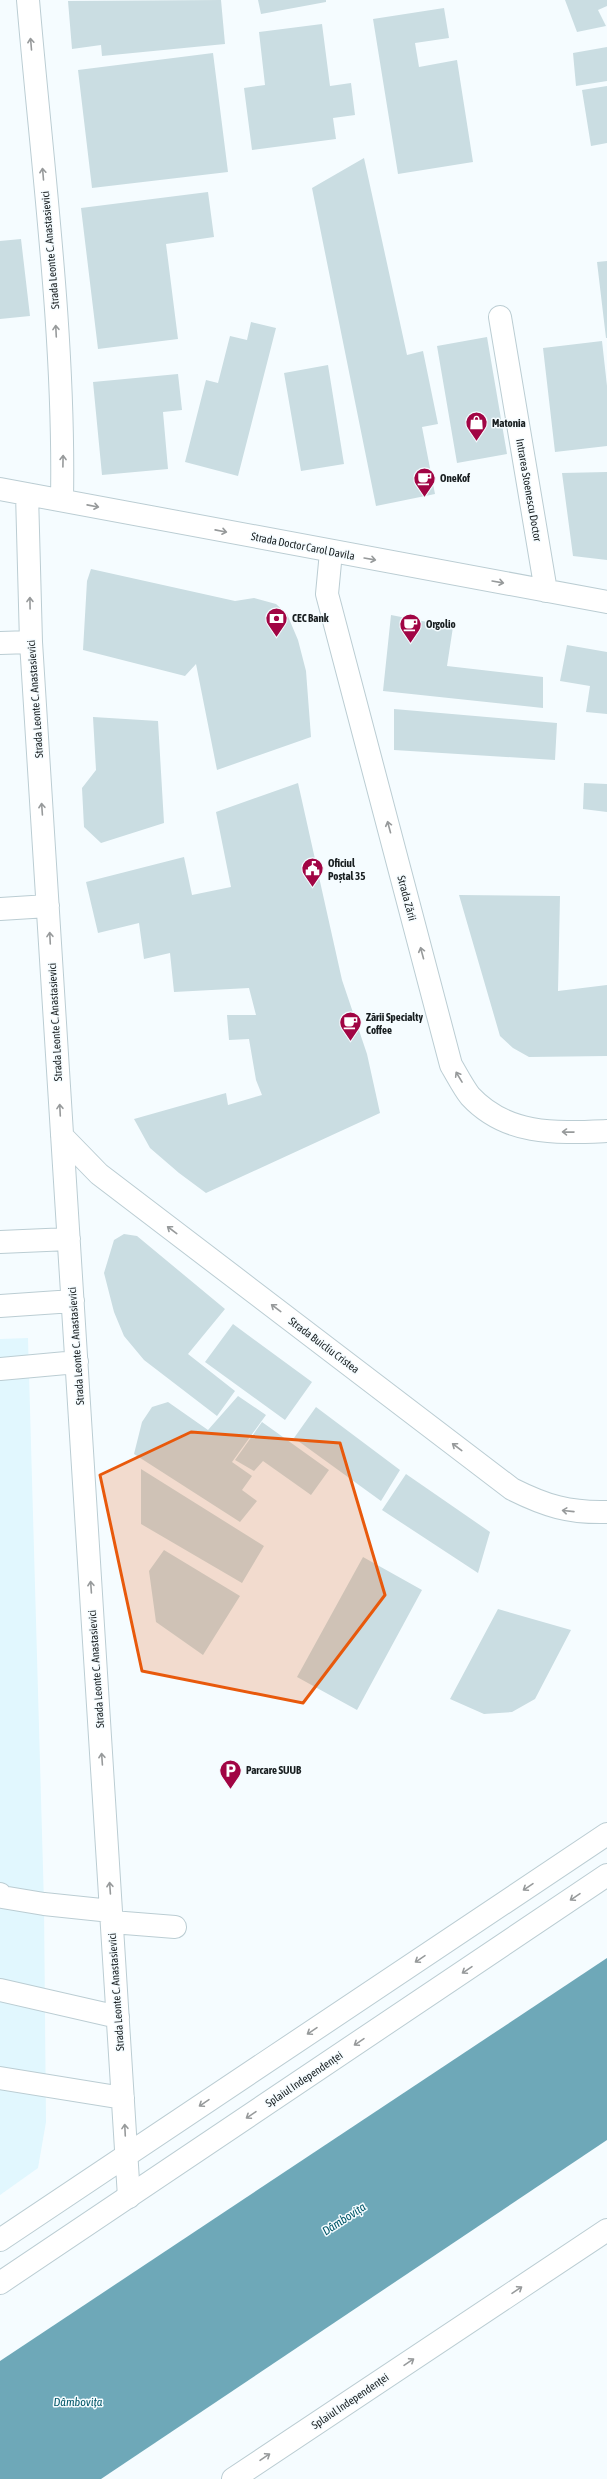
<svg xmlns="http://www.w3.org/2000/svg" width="607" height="2479" font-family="'Asap Condensed',sans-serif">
<rect width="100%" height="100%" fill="#f5fcff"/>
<path fill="#e1f7fe" d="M28,1338l16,566 2,218 -8,46 -38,27v-856z"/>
<path fill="#6ea8b8" d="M607,1958v182l-506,339h-101v-118z"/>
<path fill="#cadde2" d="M221,0l4,44 -123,12 -1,-11 -29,4 -4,-48z
M258,0h68v2l-65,12z
M565,0h42v6l-9,4 8,16 -29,6z
M444,8l5,30 -34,5 4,24 38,-7 16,102 -75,12 -25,-155z
M322,24l8,62 21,-3 4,32 -22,3 3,21 -84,11 -8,-62 21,-3 -6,-53z
M607,47v34l-31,5 -3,-33z
M213,53l15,119 -136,16 -14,-118z
M607,86v57l-16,3 -9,-56z
M364,158l43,197 16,-4 15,73 -16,3 13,67 -59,12 -64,-318z
M208,192l6,45 -48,7 12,95 -80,10 -17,-141z
M21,239l9,77 -30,3v-78z
M607,261v77h-1l-9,-76z
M251,322l25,6 -38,148 -53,-14 21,-82 12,3 12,-47 17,4z
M487,337l20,117 -50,9 -20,-117z
M602,341l5,45v60l-52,6 -12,-104z
M328,365l16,99 -43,7 -17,-98z
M178,374l4,36 -19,2 5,57 -66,6 -9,-93z
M607,472v88l-34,-4 -11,-83z
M91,569l144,32 19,-3 22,6 11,10 11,26 8,31 5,66 -94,33 -21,-106 -11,12 -102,-26 4,-69z
M391,615l62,12 -6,39 96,11v31l-160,-17z
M567,645l40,7v62l-21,-2 4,-26 -30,-5z
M394,709l163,14 -2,37 -161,-10z
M93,717l65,4 6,102 -63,20 -17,-16 -2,-39 14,-18z
M298,783l44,197 25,74 13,59 -174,80 -27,-20 -29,-25 -16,-29 92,-26 2,12 34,-10 -6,-15 -7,-41 -20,1 -2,-25h29l-7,-27 -75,4 -4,-39 -26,6 -5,-36 -41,10 -12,-51 98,-25 8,38 39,-8 -15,-75z
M584,783l23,1v28l-24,-3z
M459,895l101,1 -2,95 49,-6v71l-78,1 -16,-9 -13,-12z
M124,1234l13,2 88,73 -37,45 47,37 -18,25 -73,-56 -20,-24 -10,-24 -10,-39 10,-33z
M233,1324l79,58 -27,38 -80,-58z
M238,1396l28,19 -34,47 20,14 -10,14 15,11 -17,21 -106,-68 8,-32 10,-15 16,-5 40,28z
M316,1407l84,63 -19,31 -87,-63z
M262,1422l67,48 -18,25 -48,-34 -9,10 -19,-11z
M141,1469l123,77 -22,37 -101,-59z
M406,1474l84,58 -12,41 -96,-63z
M164,1550l76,46 -37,59 -47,-33 -7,-51z
M363,1557l59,33 -65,120 -60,-33z
M498,1609l73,21 -36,69 -23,13 -28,2 -34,-15z"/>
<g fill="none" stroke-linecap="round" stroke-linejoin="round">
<defs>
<path id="minor" d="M28,0c14,165 37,335 34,500
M500,317l46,274
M0,489l607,113
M27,494l4,148 98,1555
M331,552l-4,42 124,471c6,10 12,22 19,31 37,40 87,37 137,35
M0,643l31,-1
M0,909l48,-3
M62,1136l37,38 413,315c34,17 57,24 95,23
M0,1242l69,-3
M0,1306l73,-5
M0,1369l77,-7
M0,1894l2,3 42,7 67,7
M112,1922l63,5
M0,1990l118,27
M0,2078l123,20
M0,2240l607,-406"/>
<path id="major" d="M0,2283l607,-408
M233,2479l374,-249"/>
</defs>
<use href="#minor" stroke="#bbcdd3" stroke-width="24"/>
<use href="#major" stroke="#bbcdd3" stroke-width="24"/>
<use href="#minor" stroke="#fff" stroke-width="22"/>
<use href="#major" stroke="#fff" stroke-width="22"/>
</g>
<defs><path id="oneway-shaft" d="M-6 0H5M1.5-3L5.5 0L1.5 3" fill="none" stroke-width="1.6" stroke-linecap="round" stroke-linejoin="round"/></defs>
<g stroke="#979a9b">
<use href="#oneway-shaft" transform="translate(31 44) rotate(-95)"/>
<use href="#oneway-shaft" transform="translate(43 174) rotate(-95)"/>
<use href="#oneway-shaft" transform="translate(56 331) rotate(-93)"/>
<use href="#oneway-shaft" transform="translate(63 461) rotate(-89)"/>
<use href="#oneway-shaft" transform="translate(93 506) rotate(11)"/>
<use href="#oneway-shaft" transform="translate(221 531) rotate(11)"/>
<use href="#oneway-shaft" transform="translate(370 559) rotate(10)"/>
<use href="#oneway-shaft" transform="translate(498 582) rotate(10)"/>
<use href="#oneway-shaft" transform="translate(30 603) rotate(-91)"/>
<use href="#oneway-shaft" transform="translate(42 809) rotate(-94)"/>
<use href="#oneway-shaft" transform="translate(389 827) rotate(-105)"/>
<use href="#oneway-shaft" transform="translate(50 938) rotate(-93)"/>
<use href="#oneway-shaft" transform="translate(422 953) rotate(-105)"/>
<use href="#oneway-shaft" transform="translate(459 1077) rotate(-121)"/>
<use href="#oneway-shaft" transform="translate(60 1110) rotate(-93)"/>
<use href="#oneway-shaft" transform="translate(568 1132) rotate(-179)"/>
<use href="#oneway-shaft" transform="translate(172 1230) rotate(-143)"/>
<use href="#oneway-shaft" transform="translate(276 1308) rotate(-143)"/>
<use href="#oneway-shaft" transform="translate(457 1447) rotate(-143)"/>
<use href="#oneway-shaft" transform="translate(568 1511) rotate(-174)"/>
<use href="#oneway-shaft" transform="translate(91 1587) rotate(-94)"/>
<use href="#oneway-shaft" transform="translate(102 1759) rotate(-94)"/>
<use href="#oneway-shaft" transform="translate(528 1887) rotate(146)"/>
<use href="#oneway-shaft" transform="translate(110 1888) rotate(-94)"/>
<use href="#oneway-shaft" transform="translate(575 1897) rotate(146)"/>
<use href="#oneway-shaft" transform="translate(420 1959) rotate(146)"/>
<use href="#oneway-shaft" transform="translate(467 1970) rotate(146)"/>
<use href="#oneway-shaft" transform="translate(312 2031) rotate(146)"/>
<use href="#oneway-shaft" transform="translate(359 2042) rotate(146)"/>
<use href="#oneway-shaft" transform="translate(204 2103) rotate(146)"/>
<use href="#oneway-shaft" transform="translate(251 2115) rotate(146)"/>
<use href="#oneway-shaft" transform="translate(125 2130) rotate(-93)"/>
<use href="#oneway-shaft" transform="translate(517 2290) rotate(-34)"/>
<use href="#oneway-shaft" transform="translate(409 2362) rotate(-34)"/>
<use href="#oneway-shaft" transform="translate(265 2457) rotate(-34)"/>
</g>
<path fill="#e8590c" fill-opacity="0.2" stroke="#e8590c" stroke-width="3" stroke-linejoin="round" d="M191,1432l149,11 45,152 -82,108 -161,-32 -42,-196z"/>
<defs>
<symbol id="shop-pin" viewBox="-11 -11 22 30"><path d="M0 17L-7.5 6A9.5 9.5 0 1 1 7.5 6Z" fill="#a10544" stroke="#f5fcff"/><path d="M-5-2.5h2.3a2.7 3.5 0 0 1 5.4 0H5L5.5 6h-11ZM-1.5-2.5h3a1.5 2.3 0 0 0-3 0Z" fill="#fff"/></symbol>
<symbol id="cafe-pin" viewBox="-11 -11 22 30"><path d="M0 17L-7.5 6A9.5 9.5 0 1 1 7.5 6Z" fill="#a10544" stroke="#f5fcff"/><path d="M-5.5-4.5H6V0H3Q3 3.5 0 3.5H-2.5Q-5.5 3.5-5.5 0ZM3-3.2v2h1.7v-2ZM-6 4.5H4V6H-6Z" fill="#fff"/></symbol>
<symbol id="bank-pin" viewBox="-11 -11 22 30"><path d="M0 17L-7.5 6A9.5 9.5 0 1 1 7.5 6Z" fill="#a10544" stroke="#f5fcff"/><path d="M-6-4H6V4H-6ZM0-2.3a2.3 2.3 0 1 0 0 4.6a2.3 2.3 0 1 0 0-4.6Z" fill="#fff"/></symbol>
<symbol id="civic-pin" viewBox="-11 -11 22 30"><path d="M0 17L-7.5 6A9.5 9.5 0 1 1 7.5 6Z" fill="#a10544" stroke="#f5fcff"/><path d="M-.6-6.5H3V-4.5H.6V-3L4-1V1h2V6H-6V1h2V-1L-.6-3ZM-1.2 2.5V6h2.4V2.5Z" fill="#fff"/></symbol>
<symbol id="parking-pin" viewBox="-11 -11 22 30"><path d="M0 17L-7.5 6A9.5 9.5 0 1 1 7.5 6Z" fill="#a10544" stroke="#f5fcff"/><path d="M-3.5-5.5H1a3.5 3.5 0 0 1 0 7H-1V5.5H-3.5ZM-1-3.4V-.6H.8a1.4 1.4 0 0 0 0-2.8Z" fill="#fff"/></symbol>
</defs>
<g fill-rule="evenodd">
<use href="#shop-pin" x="464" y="410" width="25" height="34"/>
<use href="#cafe-pin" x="412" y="466" width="25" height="34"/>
<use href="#bank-pin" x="264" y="606" width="25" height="34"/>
<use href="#cafe-pin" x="398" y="612" width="25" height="34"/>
<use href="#civic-pin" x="300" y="856" width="25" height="34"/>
<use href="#cafe-pin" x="338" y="1010" width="25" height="34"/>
<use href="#parking-pin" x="218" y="1758" width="25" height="34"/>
</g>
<g text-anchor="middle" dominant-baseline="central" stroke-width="3" stroke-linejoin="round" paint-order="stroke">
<g font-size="11" fill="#181e20" stroke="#f5fcff">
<text transform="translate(50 250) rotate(-95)">Strada Leonte C. Anastasievici</text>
<text transform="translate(529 490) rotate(80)">Intrarea Stoenescu Doctor</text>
<text transform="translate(303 546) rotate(11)">Strada Doctor Carol Davila</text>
<text transform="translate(35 699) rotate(-94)">Strada Leonte C. Anastasievici</text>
<text transform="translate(407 898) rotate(75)">Strada Zării</text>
<text transform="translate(55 1022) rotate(-93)">Strada Leonte C. Anastasievici</text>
<text transform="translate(324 1345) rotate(37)">Strada Buicliu Cristea</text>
<text transform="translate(76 1346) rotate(-94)">Strada Leonte C. Anastasievici</text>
<text transform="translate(96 1669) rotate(-94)">Strada Leonte C. Anastasievici</text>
<text transform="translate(116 1992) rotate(-94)">Strada Leonte C. Anastasievici</text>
<text transform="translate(304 2079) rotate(-34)">Splaiul Independenței</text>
<text transform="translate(350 2401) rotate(-34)">Splaiul Independenței</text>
</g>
<g font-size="11" font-weight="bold" fill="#181e20" stroke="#f5fcff" text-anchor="start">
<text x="492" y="423">Matonia</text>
<text x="440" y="478">OneKof</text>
<text x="292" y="618">CEC Bank</text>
<text x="426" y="624">Orgolio</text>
<text x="328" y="863">Oficiul<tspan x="328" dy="13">Poștal 35</tspan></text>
<text x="366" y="1017">Zării Specialty<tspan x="366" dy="13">Coffee</tspan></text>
<text x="246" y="1770">Parcare SUUB</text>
</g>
<g font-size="12" font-style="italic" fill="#005668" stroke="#f5fcff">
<text transform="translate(344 2219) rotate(-33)">Dâmbovița</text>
<text x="78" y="2402">Dâmbovița</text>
</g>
</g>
</svg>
